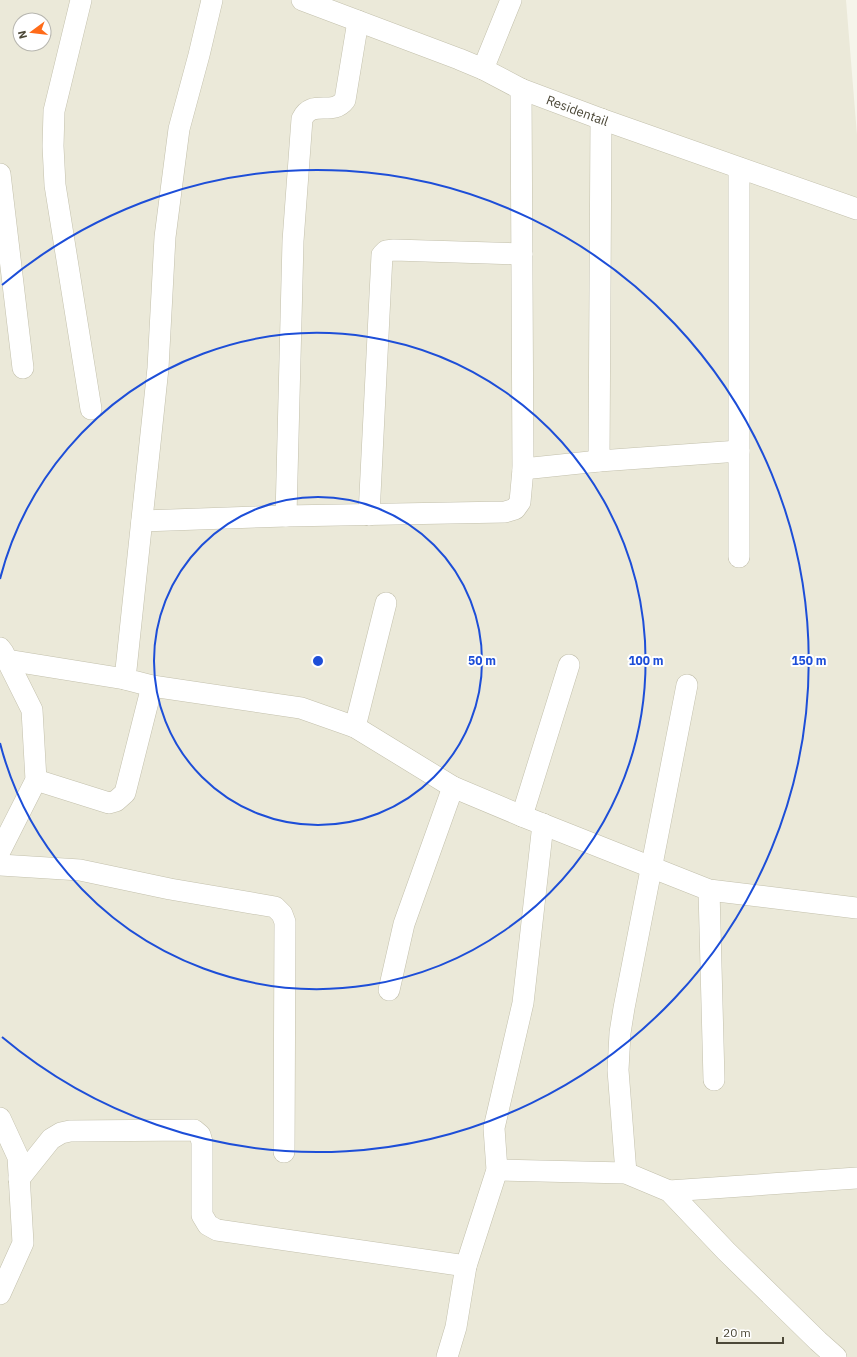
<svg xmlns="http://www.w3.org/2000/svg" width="857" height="1357" font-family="'IBM Plex Sans',sans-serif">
<rect width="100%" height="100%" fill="#f6f5eb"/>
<path fill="#ebe9d9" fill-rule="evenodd" d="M0,0h846l11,135v1222h-857zM20,20h24v24h-24z"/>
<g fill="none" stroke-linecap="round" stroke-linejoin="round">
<defs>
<g id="street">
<path d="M81,0l-27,111 -1,35 2,39 36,224"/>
<path d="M212,0l-13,55 -20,74 -14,108 -7,131 -33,311 27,7 149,22 54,19 98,60 69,29 187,74 148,18"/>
<path id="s1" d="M302,0l157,59 24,10 38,20 80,30 256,90"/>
<path d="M483,69l28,-69"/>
<path d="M0,174l23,194"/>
<path d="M599,461l2,-342"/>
<path d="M523,469l76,-8 140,-10"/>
<path d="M369,515l13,-260 4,-4 8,-1 128,4"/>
<path d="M286,516l7,-275 9,-122c10,-21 30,-2 43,-19l13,-79"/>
<path d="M142,521l144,-5 219,-4 10,-3 5,-7 3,-33 -2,-380"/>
<path d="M739,557v-389"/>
<path d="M0,648l3,4 29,58 4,70 -36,71"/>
<path d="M7,660l118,19"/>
<path d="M355,727l31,-124"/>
<path d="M36,780l73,23 7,-2 9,-8 27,-107"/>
<path d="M522,816l47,-151"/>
<path d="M0,865l80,5 90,19 105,18 7,7 3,8 -1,230"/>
<path d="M709,890l5,190"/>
<path d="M389,990l15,-66 49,-137"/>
<path d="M0,1118l18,39 5,86 -23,51"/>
<path d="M497,1170l129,3 43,18 57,60 92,90 18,16"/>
<path d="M626,1173l-8,-103 2,-37 4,-25 63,-323"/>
<path d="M19,1179l32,-40 10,-6 9,-2 124,-1 6,5 2,7v73l6,10 9,5 249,36"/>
<path d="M669,1191l188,-13"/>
<path d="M447,1357l9,-30 10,-61 31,-96 -3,-42 29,-125 20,-179"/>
</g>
</defs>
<use href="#street" stroke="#c3c0ac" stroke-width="22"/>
<use href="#street" stroke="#fff" stroke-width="21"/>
</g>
<g fill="none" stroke="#1d4ed8" stroke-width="2">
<circle cx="318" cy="661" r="164"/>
<path d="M0 579A328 328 0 1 1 0 743"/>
<path d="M2 285A491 491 0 1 1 2 1037"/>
</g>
<g text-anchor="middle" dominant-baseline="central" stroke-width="4" stroke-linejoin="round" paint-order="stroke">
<g font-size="13" fill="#4c4838" stroke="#fff">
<text stroke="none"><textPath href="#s1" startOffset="297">Residentail</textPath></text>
</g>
</g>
<circle cx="318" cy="661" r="6" fill="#1d4ed8" stroke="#fff" stroke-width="2"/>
<g font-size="12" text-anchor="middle" font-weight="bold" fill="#1d4ed8" stroke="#fff" stroke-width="4" stroke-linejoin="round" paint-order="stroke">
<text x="482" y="665">50 m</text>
<text x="646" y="665">100 m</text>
<text x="809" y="665">150 m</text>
</g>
<g transform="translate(32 32) rotate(255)"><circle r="19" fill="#ffffff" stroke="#b7b6af"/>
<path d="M0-3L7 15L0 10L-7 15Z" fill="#ff6b19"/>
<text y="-6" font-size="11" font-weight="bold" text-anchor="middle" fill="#4c4838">N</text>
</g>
<path d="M717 1337v6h66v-6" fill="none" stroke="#4c4838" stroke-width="2"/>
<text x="723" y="1337" font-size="12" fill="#4c4838" stroke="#ffffff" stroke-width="3" paint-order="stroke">20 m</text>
</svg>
